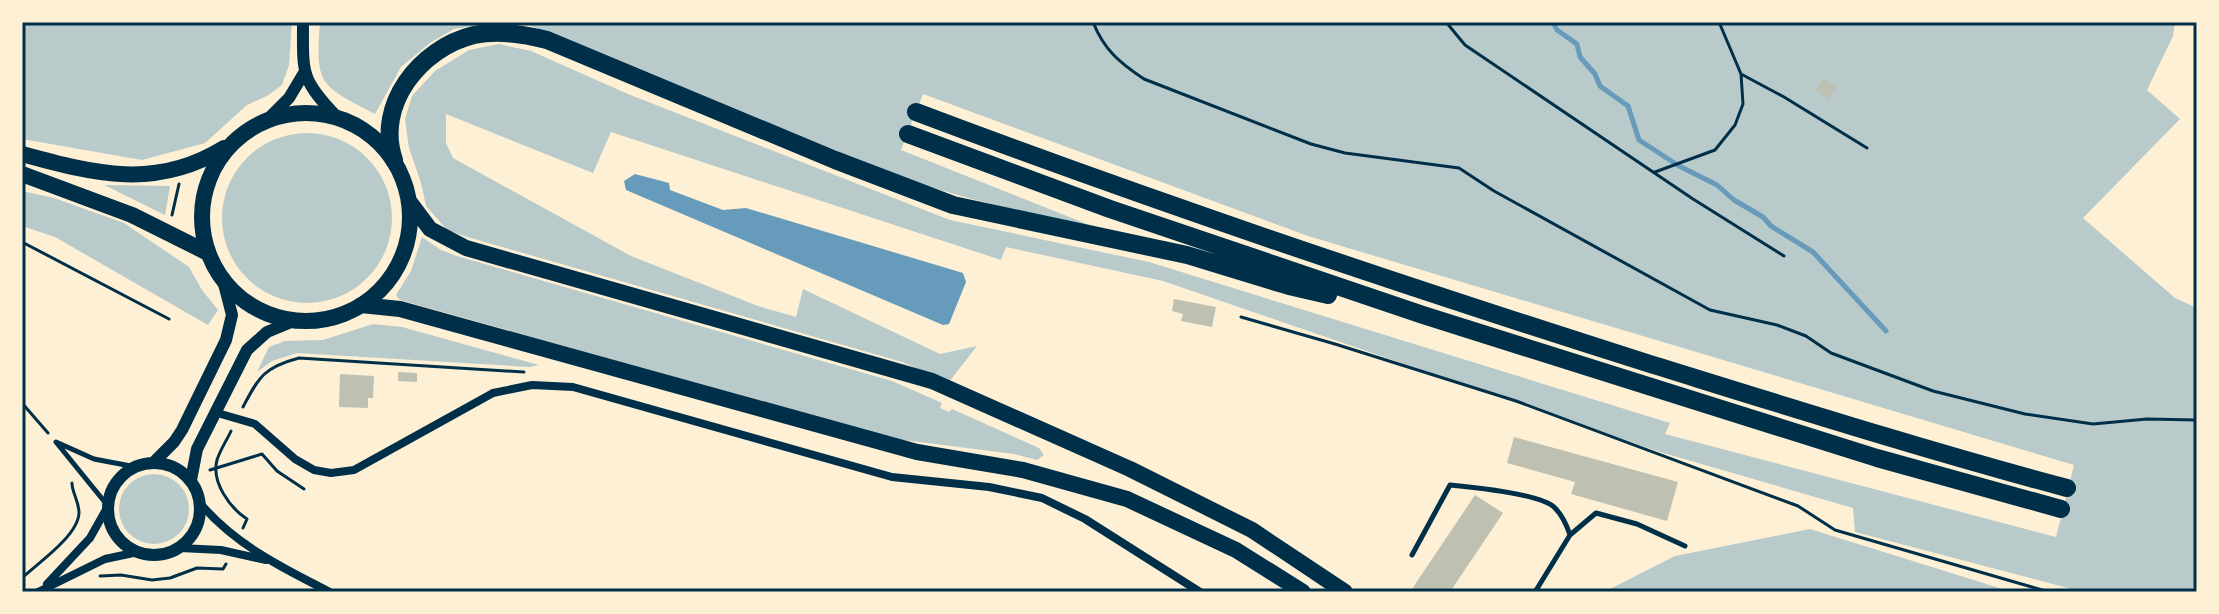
<svg xmlns="http://www.w3.org/2000/svg" width="2219" height="614" font-family="'Exo 2',sans-serif">
<rect width="100%" height="100%" fill="#fdf0d5"/>
<path fill="#b9caca" d="M22,22h270l-3,43 -7,20 -15,11 -20,9 -42,38 -63,17 -120,-21z
M320,22h182l-48,7 -24,14 -29,24 -26,47c-55,-29 -60,-28 -55,-92z
M521,22h1654l-2,14 -26,54 33,29 -97,99 92,80 22,10v284h-114l-228,-60 -2,-24 -193,-56 -497,-171 -157,-34 -5,13 -390,-128 -18,41 -147,-59v29l7,15 178,98 127,50 38,11 7,-28 137,65 37,-8 -28,36 -47,-20 -438,-126 -17,-6 -21,-24 -5,-23 -12,-35 -4,-29 7,-23 23,-25 34,-21 30,-6 32,7 97,43 322,126 199,42 521,161 -5,11 391,103 18,-72 -766,-229 -385,-142 -22,56 191,76c-72,-14 -132,-28 -201,-52z
M222 218a85 85 0 1 1 170 0a85 85 0 1 1-170 0Z
M104,185l66,1 -5,29z
M22,191l32,7 70,25 65,44 13,23 16,20 -10,15 -153,-88 -33,-11z
M422,237l19,13 16,6 435,125 50,22 -2,5 9,4 3,-3 87,39 5,7 -7,5 -23,-6 -118,-15 -496,-139 -4,-5 15,-24z
M373,324l29,3 137,38 -10,2 -232,-14 -25,8 -15,11 12,-25 16,-6 38,-1z
M119 509a35 35 0 1 1 70 0a35 35 0 1 1-70 0Z
M1810,529l202,63h-408l71,-36z"/>
<path fill="#669bbc" d="M635,174l34,9 1,7 53,20 23,-2 217,65 3,9 -17,42 -6,1 -317,-135 -2,-9z"/>
<g fill="none" stroke-linecap="round" stroke-linejoin="round">
<path stroke="#669bbc" stroke-width="5" d="M1553,22l4,8 20,14 3,13 15,17 5,12 28,20 11,34 40,26 38,19 17,15 29,17 8,9 42,26 73,79"/>
</g>
<path fill="#bec0b2" d="M1824,78l13,9 -9,12 -13,-9z
M1174,299l42,8 -4,20 -31,-6 2,-7 -11,-3z
M398,372l19,1v9l-19,-1z
M340,374l34,2 -1,22h-5v10l-29,-1z
M1514,437l164,45 -11,39 -96,-27 4,-12 -68,-19z
M1475,495l28,18 -53,79h-40z"/>
<g fill="none" stroke-linecap="round" stroke-linejoin="round">
<path stroke="#003049" stroke-width="3" d="M1093,22c11,28 27,41 51,57l167,65 34,9 114,15 35,23 216,119 67,15 29,11 25,17 102,38 92,23 68,10 54,-5 50,1
M1446,22l19,23 228,154 91,57
M1741,74l43,23 83,51
M1655,172l60,-22 20,-25 8,-21 -2,-30 -22,-52
M172,215l7,-31
M22,242l147,77
M1241,317l94,27 181,57 282,105 37,24 214,62
M22,403l26,30
M243,407c16,-31 22,-40 56,-49l225,14
M231,431c-4,9 -11,19 -14,29 -6,22 13,48 30,59l-4,9
M210,470l52,-16 15,17 27,18
M100,576l21,-1 31,5 18,-2 27,-10 26,1 3,-5
M22,578c16,-15 56,-42 57,-65 0,-12 -7,-20 -7,-30"/>
<path stroke="#003049" stroke-width="5" d="M108,506l-52,-64 38,17 42,8
M1412,555l38,-70c21,2 91,9 105,23 7,7 12,18 15,27
M1535,592l35,-57 26,-22 41,11 48,22"/>
<path stroke="#003049" stroke-width="8" d="M214,412l41,12 40,35 19,11 17,3 23,-3 139,-77 39,-8 41,2 319,90 97,10 53,11 43,21 115,73
M200,503c34,41 84,66 130,89
M180,548l41,2 45,10
M47,584l43,-46 18,-32
M38,592l67,-33 33,-7"/>
<path stroke="#003049" stroke-width="12" d="M303,22c0,51 -3,57 34,95
M266,121l23,-23 15,-25
M108 509a46 46 0 1 1 92 0a46 46 0 1 1-92 0Z
M153,463l21,-21 8,-12 44,-90 6,-25 -9,-35
M191,480l6,-31 50,-99 20,-18 29,-12"/>
<path stroke="#003049" stroke-width="16" d="M202 217a104 104 0 1 1 208 0a104 104 0 1 1-208 0Z
M22,154c73,20 134,36 202,-6
M22,174l110,41 76,38
M409,201l21,28 36,19 466,133 198,88 122,61 93,62
M361,305l39,4 517,143 106,18 104,29 109,51 67,42"/>
<path stroke="#003049" stroke-width="18" d="M916,112c241,91 485,173 731,251 139,43 278,87 420,125
M908,134l202,75 313,106 454,143 184,51
M394,160c-19,-55 26,-112 80,-125 24,-5 50,-1 73,5l288,120 118,45 234,50 102,31 39,9"/>
</g>
<rect width="2219" height="614" fill="none" stroke="#fdf0d5" stroke-width="48"/>
<rect x="24" y="24" width="2171" height="566" fill="none" stroke="#003049" stroke-width="3"/>
</svg>
